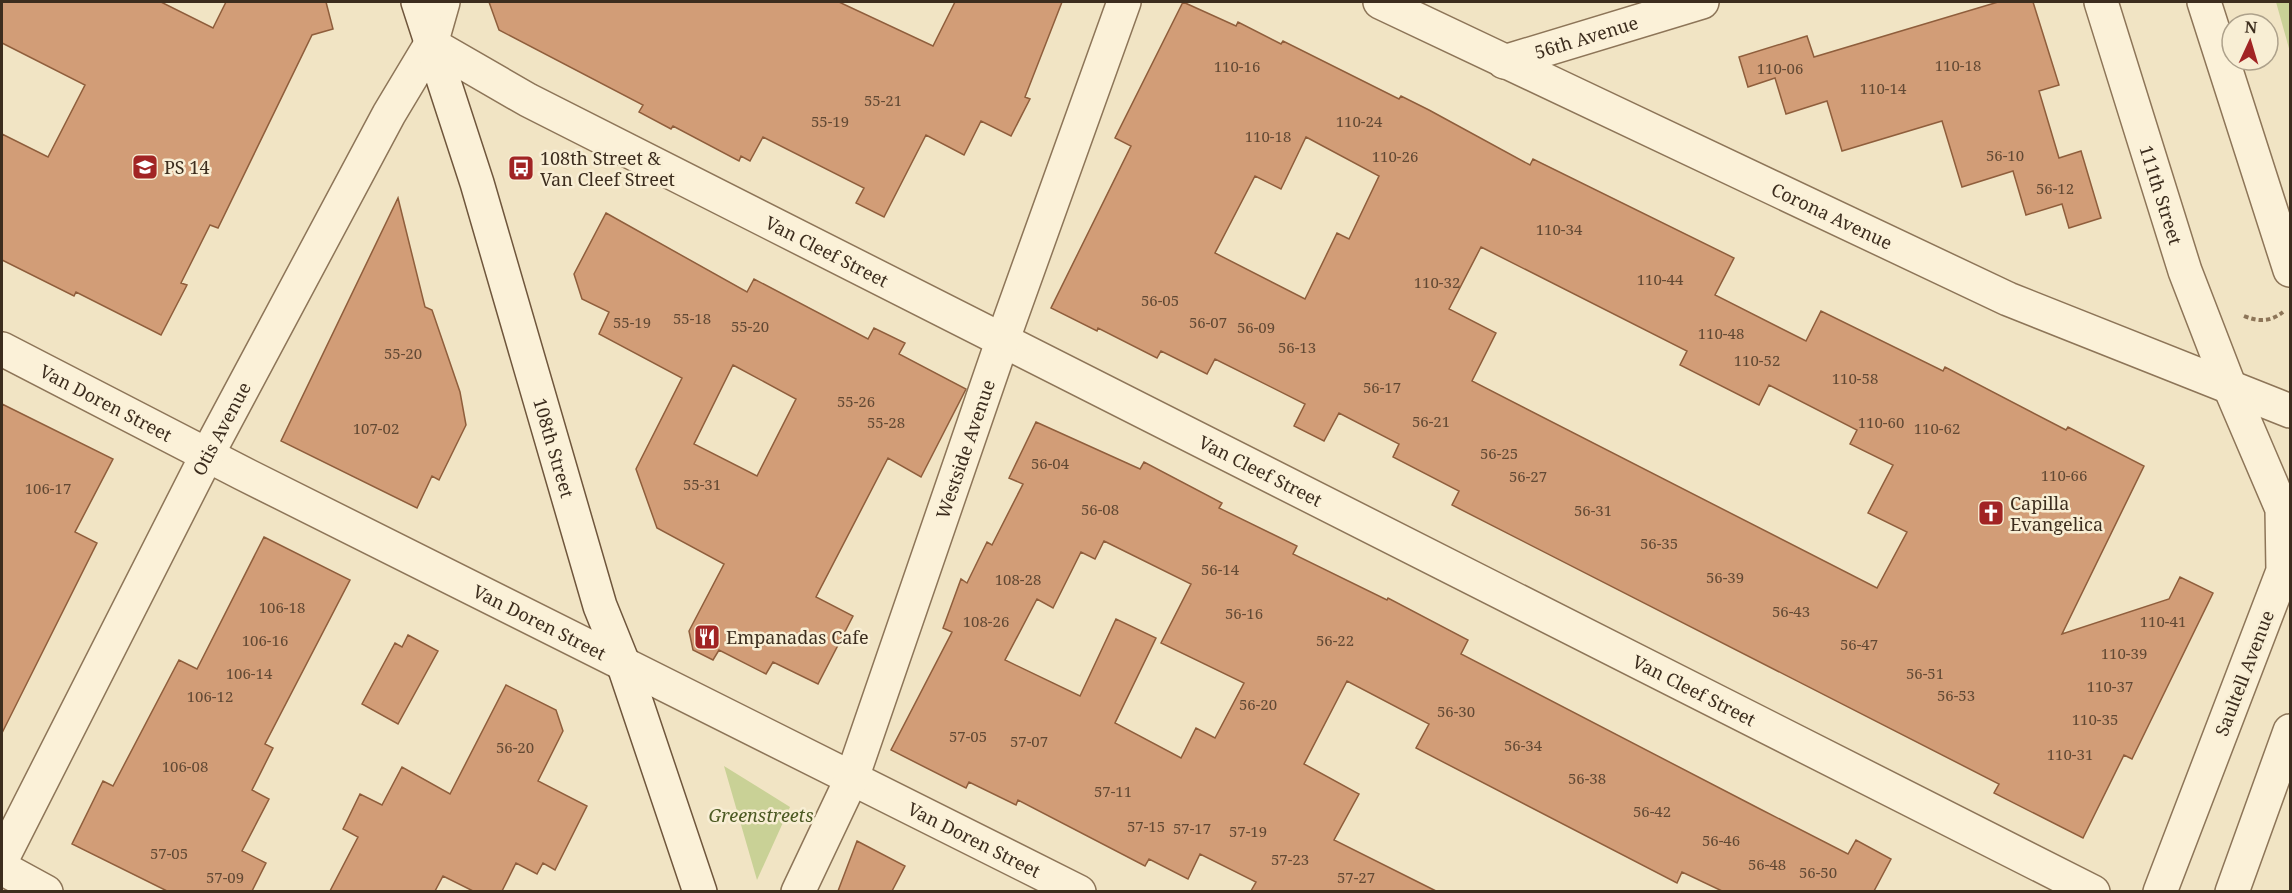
<svg xmlns="http://www.w3.org/2000/svg" width="2292" height="893" font-family="'Noto Serif',serif">
<rect width="100%" height="100%" fill="#f1e4c4"/>
<path fill="#c9d196" d="M2276,2h14v50z
M724,766l66,41 -33,73z"/>
<path fill="#d29d77" stroke="#8f5e3c" stroke-width="1.5" fill-rule="evenodd" d="M2,2h159l52,26 13,-26h100l7,27 -21,6 -94,193 -8,-3 -29,58 6,2 -26,50 -85,-43 -2,4 -72,-36v-126l46,23 37,-72 -83,-42z
M489,2h350l94,44 22,-44h107l-37,95 5,2 -19,37 -30,-15 -17,34 -38,-20 -42,82 -28,-14 8,-15 -101,-51 -13,24 -9,-5 -2,5 -66,-35 -2,3 -32,-17 4,-7 -144,-75z
M1183,2l53,24 2,-4 43,22 2,-3 116,58 2,-3 28,14 101,55 3,-6 201,99 -19,37 91,46 15,-30 122,60 2,-4 121,63 2,-3 76,39 -82,168 107,-35 11,-22 33,16 -81,166 -8,-4 -41,83 -89,-45 5,-9 -547,-279 7,-14 -66,-34 6,-13 -60,-31 -15,28 -30,-15 11,-22 -90,-45 -8,15 -46,-23 -4,7 -59,-30 -1,3 -46,-23 80,-162 -16,-8zM1306,137l73,39 -30,63 -12,-6 -32,66 -90,-46 40,-77 26,13zM1481,247l206,104 -7,14 79,40 10,-20 88,45 -7,14 43,21 -25,48 39,19 -30,56 -405,-207 24,-48 -47,-24z
M1998,2h35l26,83 -20,6 20,67 22,-7 20,67 -32,10 -7,-24 -36,11 -13,-44 -51,16 -20,-66 -100,30 -15,-50 -41,13 -11,-36 -27,9 -9,-30 68,-21 7,21z
M398,198l27,109 7,3 28,82 6,33 -27,55 -7,-4 -15,32 -136,-67z
M606,213l141,79 7,-13 114,60 6,-11 31,15 -6,11 67,35 -45,88 -33,-19 -72,139 37,19 -35,68 -45,-22 -7,12 -47,-24 -6,10 -20,-10 -4,-19 35,-67 -67,-36 -21,-59 46,-91 -83,-44 10,-22 -27,-13 -8,-25zM733,365l63,34 -39,77 -63,-32z
M2,404l111,55 -38,73 22,11 -95,190z
M1036,422l104,47 4,-7 78,41 -3,5 78,38 -4,8 94,46 1,-2 80,42 -7,14 299,155 88,45 8,-14 35,19 -17,32h-152l-40,-19 -5,11 -261,-135 13,-24 -82,-43 -43,83 55,30 -25,46 102,51h-185l5,-9 -56,-28 -12,25 -39,-20 -4,7 -127,-66 -2,5 -47,-23 -3,6 -75,-38 61,-118 -9,-4 18,-49 6,4 20,-41 5,3 31,-61 -14,-6zM1104,541l87,43 -30,59 83,40 -29,55 -19,-10 -15,30 -66,-35 41,-85 -40,-19 -36,77 -75,-36 32,-61 16,9 28,-56 14,7z
M264,537l86,43 -85,164 8,4 -21,42 17,9 -27,52 24,12 -14,28h-85l-95,-47 31,-63 10,5 66,-126 18,9z
M408,635l30,16 -40,73 -36,-20 33,-61 7,4z
M506,685l50,25 7,21 -25,50 49,25 -32,64 -12,-7 -6,11 -21,-11 -14,28h-29l-30,-15 -8,15h-105l28,-54 -15,-8 17,-35 22,11 20,-38 48,27z
M857,841l48,25 -13,25h-54z"/>
<g fill="none" stroke-linecap="round" stroke-linejoin="round">
<defs>
<g id="minor">
<path id="s1" d="M1380,2l628,297 282,112"/>
<path id="s2" d="M2101,2l84,269 44,114 53,124 1,62 -123,321"/>
<path d="M2204,2l86,268"/>
<path id="s3" d="M431,44l97,56 1565,792"/>
<path id="s4" d="M1504,62l198,-60"/>
<path id="s5" d="M2,349l240,124 837,419"/>
<path id="s6" d="M2,859l205,-404 182,-341 42,-70 12,-42"/>
<path d="M2,868l44,24"/>
<path id="s7" d="M798,892l54,-114 151,-439 121,-337"/>
<path d="M2232,892l58,-161"/>
</g>
<g id="secondary">
<path id="s8" d="M418,2l59,181 123,423 23,57 77,229"/>
</g>
</defs>
<use href="#minor" stroke="#8d7558" stroke-width="36"/>
<use href="#secondary" stroke="#6f563c" stroke-width="36"/>
<path stroke="#8d7558" stroke-width="4" stroke-dasharray="4.5 3" stroke-linecap="butt" d="M2244,316c15,6 26,6 39,-4"/>
<use href="#minor" stroke="#fbf1d8" stroke-width="33"/>
<use href="#secondary" stroke="#fbf1d8" stroke-width="33"/>
</g>
<defs>
<symbol id="school-square" viewBox="-11 -11 22 22"><rect x="-9" y="-9" width="18" height="18" rx="4" fill="#a12424" stroke="#f8eed4"/><path d="M0-5L7-2L0 1L-7-2ZM-4 1L0 2.5L4 1V4Q0 6-4 4Z" fill="#fff"/></symbol>
<symbol id="bus-square" viewBox="-11 -11 22 22"><rect x="-9" y="-9" width="18" height="18" rx="4" fill="#a12424" stroke="#f8eed4"/><path d="M-5-6H5V4H4V6H2V4H-2V6H-4V4H-5ZM-3.5-4V0h7V-4ZM-3.5 1.2v1.5H-2V1.2ZM2 1.2v1.5H3.5V1.2Z" fill="#fff"/></symbol>
<symbol id="church-square" viewBox="-11 -11 22 22"><rect x="-9" y="-9" width="18" height="18" rx="4" fill="#a12424" stroke="#f8eed4"/><path d="M-1.2-6h2.4v3.5h3.3v2.4h-3.3V6h-2.4V-.1h-3.3v-2.4h3.3Z" fill="#fff"/></symbol>
<symbol id="restaurant-square" viewBox="-11 -11 22 22"><rect x="-9" y="-9" width="18" height="18" rx="4" fill="#a12424" stroke="#f8eed4"/><path d="M-5-6h1v4h1v-4h1v4h1v-4h1v5L-1.5 .5V6h-2V.5L-5-1ZM5-6V6H3V1.5H1.5Q1.5-4 5-6Z" fill="#fff"/></symbol>
</defs>
<g fill-rule="evenodd">
<use href="#school-square" x="130" y="152" width="30" height="30"/>
<use href="#bus-square" x="506" y="153" width="30" height="30"/>
<use href="#church-square" x="1976" y="498" width="30" height="30"/>
<use href="#restaurant-square" x="692" y="622" width="30" height="30"/>
</g>
<g text-anchor="middle" dominant-baseline="central" stroke-width="5" stroke-linejoin="round" paint-order="stroke">
<g font-size="15" fill="#624934">
<text x="1958" y="65">110-18</text>
<text x="1237" y="66">110-16</text>
<text x="1780" y="68">110-06</text>
<text x="1883" y="88">110-14</text>
<text x="883" y="100">55-21</text>
<text x="830" y="121">55-19</text>
<text x="1359" y="121">110-24</text>
<text x="1268" y="136">110-18</text>
<text x="2005" y="155">56-10</text>
<text x="1395" y="156">110-26</text>
<text x="2055" y="188">56-12</text>
<text x="1559" y="229">110-34</text>
<text x="1660" y="279">110-44</text>
<text x="1437" y="282">110-32</text>
<text x="1160" y="300">56-05</text>
<text x="692" y="318">55-18</text>
<text x="632" y="322">55-19</text>
<text x="1208" y="322">56-07</text>
<text x="750" y="326">55-20</text>
<text x="1256" y="327">56-09</text>
<text x="1721" y="333">110-48</text>
<text x="1297" y="347">56-13</text>
<text x="403" y="353">55-20</text>
<text x="1757" y="360">110-52</text>
<text x="1855" y="378">110-58</text>
<text x="1382" y="387">56-17</text>
<text x="856" y="401">55-26</text>
<text x="1431" y="421">56-21</text>
<text x="886" y="422">55-28</text>
<text x="1881" y="422">110-60</text>
<text x="376" y="428">107-02</text>
<text x="1937" y="428">110-62</text>
<text x="1499" y="453">56-25</text>
<text x="1050" y="463">56-04</text>
<text x="2064" y="475">110-66</text>
<text x="1528" y="476">56-27</text>
<text x="702" y="484">55-31</text>
<text x="48" y="488">106-17</text>
<text x="1100" y="509">56-08</text>
<text x="1593" y="510">56-31</text>
<text x="1659" y="543">56-35</text>
<text x="1220" y="569">56-14</text>
<text x="1725" y="577">56-39</text>
<text x="1018" y="579">108-28</text>
<text x="282" y="607">106-18</text>
<text x="1791" y="611">56-43</text>
<text x="1244" y="613">56-16</text>
<text x="986" y="621">108-26</text>
<text x="2163" y="621">110-41</text>
<text x="265" y="640">106-16</text>
<text x="1335" y="640">56-22</text>
<text x="1859" y="644">56-47</text>
<text x="2124" y="653">110-39</text>
<text x="249" y="673">106-14</text>
<text x="1925" y="673">56-51</text>
<text x="2110" y="686">110-37</text>
<text x="1956" y="695">56-53</text>
<text x="210" y="696">106-12</text>
<text x="1258" y="704">56-20</text>
<text x="1456" y="711">56-30</text>
<text x="2095" y="719">110-35</text>
<text x="968" y="736">57-05</text>
<text x="1029" y="741">57-07</text>
<text x="1523" y="745">56-34</text>
<text x="515" y="747">56-20</text>
<text x="2070" y="754">110-31</text>
<text x="185" y="766">106-08</text>
<text x="1587" y="778">56-38</text>
<text x="1113" y="791">57-11</text>
<text x="1652" y="811">56-42</text>
<text x="1146" y="826">57-15</text>
<text x="1192" y="828">57-17</text>
<text x="1248" y="831">57-19</text>
<text x="1721" y="840">56-46</text>
<text x="169" y="853">57-05</text>
<text x="1290" y="859">57-23</text>
<text x="1767" y="864">56-48</text>
<text x="1818" y="872">56-50</text>
<text x="225" y="877">57-09</text>
<text x="1356" y="877">57-27</text>
</g>
<g font-size="18" fill="#3c2d1e" stroke="#f8eed4">
<text stroke="none"><textPath href="#s4" startOffset="86">56th Avenue</textPath></text>
<text stroke="none"><textPath href="#s2" startOffset="202">111th Street</textPath></text>
<text stroke="none"><textPath href="#s1" startOffset="500">Corona Avenue</textPath></text>
<text stroke="none"><textPath href="#s3" startOffset="447">Van Cleef Street</textPath></text>
<text stroke="none"><textPath href="#s5" startOffset="117">Van Doren Street</textPath></text>
<text stroke="none"><textPath href="#s6" startOffset="483">Otis Avenue</textPath></text>
<text stroke="none"><textPath href="#s8" startOffset="466">108th Street</textPath></text>
<text stroke="none"><textPath href="#s7" startOffset="474">Westside Avenue</textPath></text>
<text stroke="none"><textPath href="#s3" startOffset="933">Van Cleef Street</textPath></text>
<text stroke="none"><textPath href="#s5" startOffset="603">Van Doren Street</textPath></text>
<text transform="translate(2244 673) rotate(-69)">Saultell Avenue</text>
<text stroke="none"><textPath href="#s3" startOffset="1419">Van Cleef Street</textPath></text>
<text stroke="none"><textPath href="#s5" startOffset="1089">Van Doren Street</textPath></text>
</g>
<g font-size="18" fill="#3c2d1e" stroke="#f8eed4" text-anchor="start">
<text x="540" y="158">108th Street &amp;<tspan x="540" dy="21">Van Cleef Street</tspan></text>
<text x="164" y="167">PS 14</text>
<text x="2010" y="503">Capilla<tspan x="2010" dy="21">Evangelica</tspan></text>
<text x="726" y="637">Empanadas Cafe</text>
</g>
<g font-size="18" font-style="italic" fill="#4c5a23" stroke="#f8eed4">
<text x="761" y="815">Greenstreets</text>
</g>
</g>
<rect width="2292" height="893" fill="none" stroke="#3c2d1e" stroke-width="6"/>
<g transform="translate(2250 42) rotate(4)"><circle r="28" fill="#f8eed4" stroke="#ada18b" stroke-width="1.5"/>
<path d="M0-4.5L10 22L0 15L-10 22Z" fill="#a12424"/>
<text y="-9" font-size="16" font-weight="bold" text-anchor="middle" fill="#3c2d1e">N</text>
</g>
</svg>
